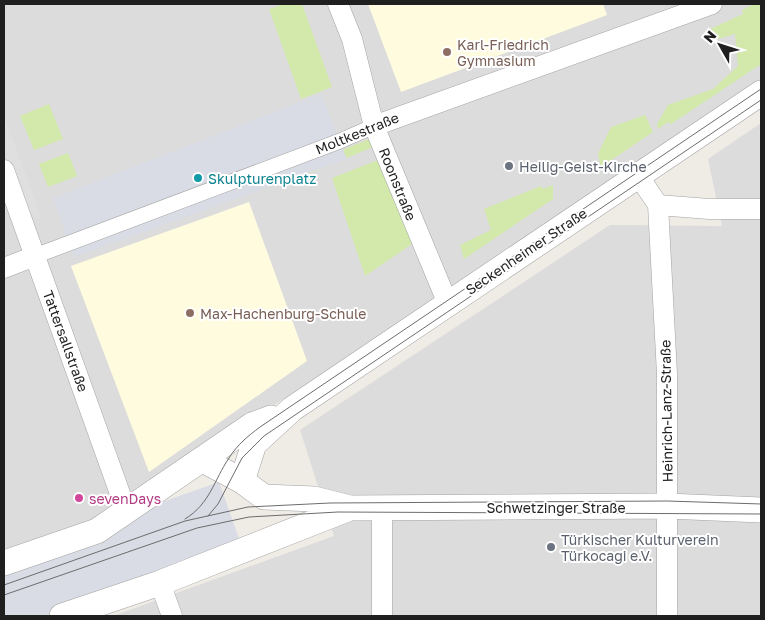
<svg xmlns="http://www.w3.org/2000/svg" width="765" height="620" font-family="'Golos Text',sans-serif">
<rect width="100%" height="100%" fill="#efebe5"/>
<path fill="#dddcdc" d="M4,4h757v77l-315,214 -169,108 -188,127 -85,28z
M761,123v493h-648l221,-80 -34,-106 310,-205 112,1 -14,-67z"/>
<path fill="#fffbdf" d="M368,4h235l4,11 -206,77z
M249,202l58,159 -158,111 -78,-206z"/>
<path fill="#d2e9ab" d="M279,4h23l30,83 -31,12 -32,-90 10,-3z
M754,4h7v60l-90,60 -3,-2 -10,7 -1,-5 11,-19 45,-16 25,-23 -3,-32 -27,8 -2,-11 37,-17 -1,-4z
M49,104l14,35 -29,11 -14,-34z
M645,115l8,17 -52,35 -3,-13 13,-27z
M369,139l4,8 -63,26 -4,-8z
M68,153l9,23 -29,11 -9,-23z
M378,160l34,84 -47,32 -33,-98z
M553,185v14l-89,60 -4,-14 31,-15 -7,-21 57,-23 2,3z"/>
<path fill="#dfdfdf" d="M4,115l38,105 -15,-6 -23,-63z"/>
<path fill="#d9dbe5" d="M321,94l26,65 -273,98 -21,-59z
M219,482l23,65 -195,69h-43v-58z"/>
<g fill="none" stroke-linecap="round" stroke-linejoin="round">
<defs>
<path id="pedestrian" d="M35,256l305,-115 34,-15"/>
<path id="minor" d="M338,4l14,35 22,87 74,178
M374,126l338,-122
M4,170l123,343
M638,175l20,30
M658,205l9,169v242
M658,205l51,4h52
M4,268l31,-12
M160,583l12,33
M382,616v-108"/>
<path id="tertiary" d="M203,460l39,21 22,16 50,2 36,9 317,-2 94,4
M242,481l12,-37 38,-35 469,-316
M4,563l93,-32 155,-106 19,-7
M62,616l98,-33 190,-75"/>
</defs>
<use href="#pedestrian" stroke="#a3a3a3" stroke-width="16"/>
<use href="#minor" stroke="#a3a3a3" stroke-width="21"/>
<use href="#tertiary" stroke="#a3a3a3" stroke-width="26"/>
<use href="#pedestrian" stroke="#fff" stroke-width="15"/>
<use href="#minor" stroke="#fff" stroke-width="20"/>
<use href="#tertiary" stroke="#fff" stroke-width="25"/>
<path stroke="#6d6d6d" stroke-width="1" d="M208,516l10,-12 24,-46 22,-22 497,-336
M185,519c25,-15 29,-39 44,-61 8,-13 19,-22 31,-31l501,-338
M4,585l181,-64 63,-14 82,-4 337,-2 94,3
M4,595l193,-67 52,-11 89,-5 423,2"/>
</g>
<g fill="#8d6e63" stroke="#fff" stroke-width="2">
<circle cx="447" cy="52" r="5"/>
<circle cx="190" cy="313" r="5"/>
</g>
<g fill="#6b7280" stroke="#fff" stroke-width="2">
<circle cx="509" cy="166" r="5"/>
<circle cx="551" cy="547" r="5"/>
</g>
<circle fill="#0f9aa8" stroke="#fff" stroke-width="2" cx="198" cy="178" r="5"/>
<circle fill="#d1479c" stroke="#fff" stroke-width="2" cx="79" cy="498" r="5"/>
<g text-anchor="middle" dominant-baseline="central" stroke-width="4" stroke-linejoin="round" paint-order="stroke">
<g font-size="14" fill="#785e54" stroke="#fff" text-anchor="start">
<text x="457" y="44">Karl-Friedrich<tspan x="457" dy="16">Gymnasium</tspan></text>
<text x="200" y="313">Max-Hachenburg-Schule</text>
</g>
<g font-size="14" fill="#1f1f1f" stroke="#fff">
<text transform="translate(357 133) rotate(-22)">Moltkestraße</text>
<text transform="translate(398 184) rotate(68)">Roonstraße</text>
<text transform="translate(526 251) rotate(-34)">Seckenheimer Straße</text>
<text transform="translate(66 341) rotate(70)">Tattersallstraße</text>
<text transform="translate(666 411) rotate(-91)">Heinrich-Lanz-Straße</text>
<text x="556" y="507">Schwetzinger Straße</text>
</g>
<g font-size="14" fill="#5b616d" stroke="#fff" text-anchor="start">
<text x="519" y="166">Heilig-Geist-Kirche</text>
<text x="561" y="539">Türkischer Kulturverein<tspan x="561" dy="16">Türkocagi e.V.</tspan></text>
</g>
<g font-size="14" fill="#0d838f" stroke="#fff" text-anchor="start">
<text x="208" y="178">Skulpturenplatz</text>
</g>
<g font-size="14" fill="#b23c85" stroke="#fff" text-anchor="start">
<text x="89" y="498">sevenDays</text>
</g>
</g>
<rect width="765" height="620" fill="none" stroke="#1f1f1f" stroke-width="10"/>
<g transform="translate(720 45) rotate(309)" stroke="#ffffff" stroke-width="4" paint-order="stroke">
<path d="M0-4L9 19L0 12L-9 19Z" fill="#1f1f1f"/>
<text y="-8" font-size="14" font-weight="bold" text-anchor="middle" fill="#1f1f1f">N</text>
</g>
</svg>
